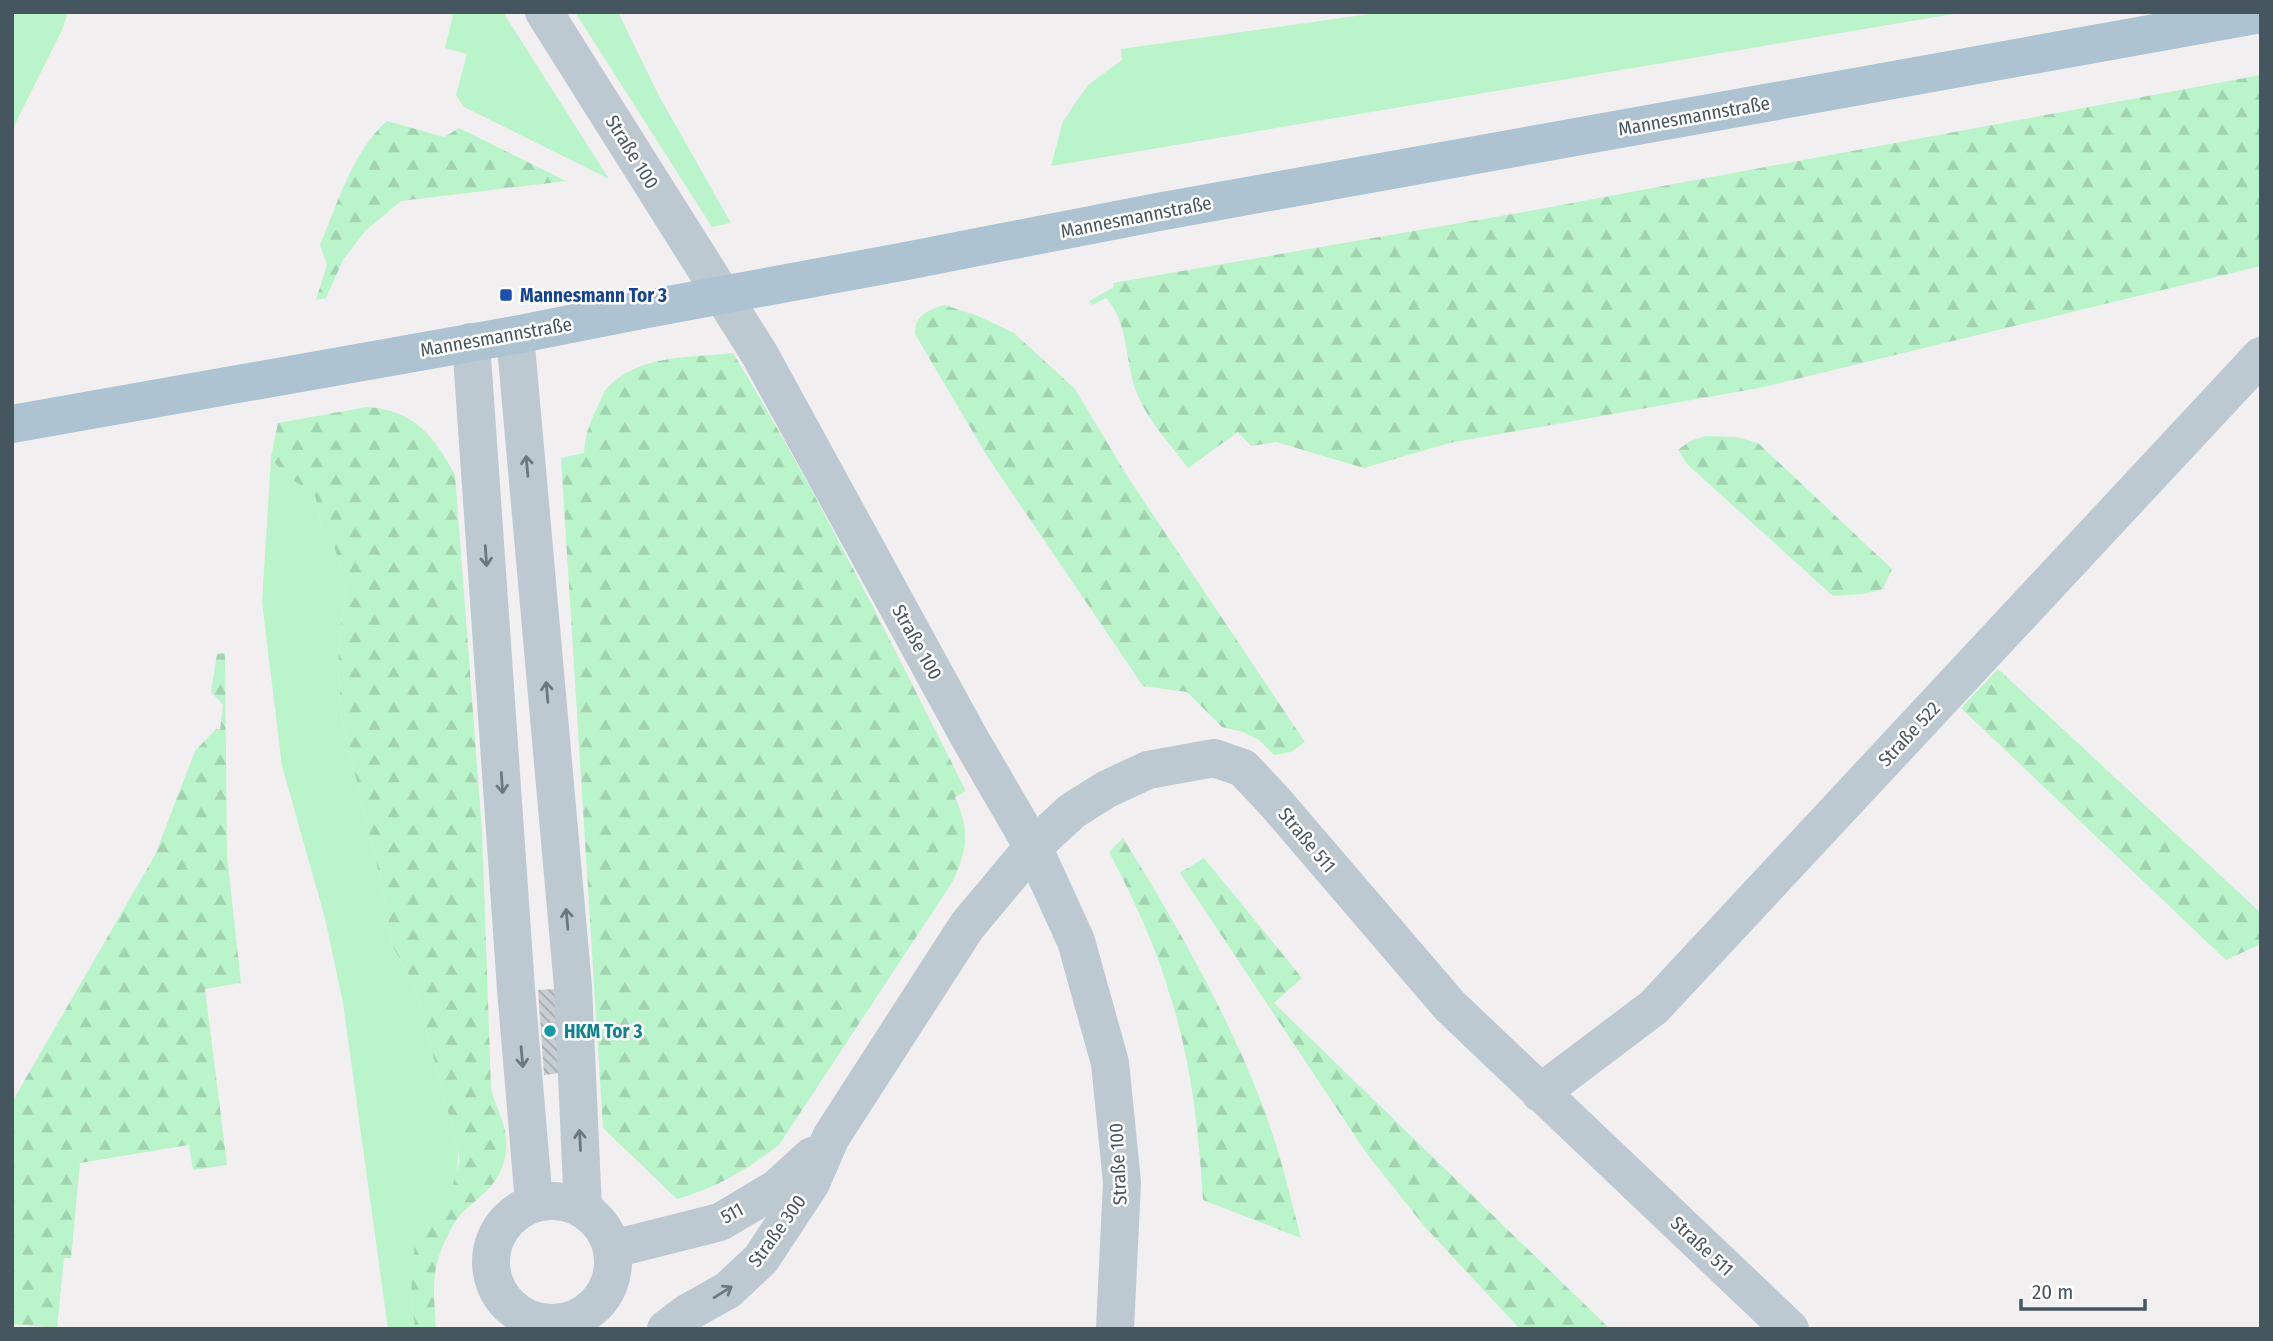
<svg xmlns="http://www.w3.org/2000/svg" width="2273" height="1341" font-family="'Fira Sans Condensed',sans-serif">
<defs>
<pattern id="forest-firs" width="22" height="20" patternUnits="userSpaceOnUse" patternTransform="scale(1.75)"><rect width="22" height="20" fill="#baf4ca"/><path d="M5 1l3.5 6h-7zM16 11l3.5 6h-7z" fill="#a1d3b0"/></pattern>
<pattern id="building-back-hatch" width="6" height="6" patternUnits="userSpaceOnUse" patternTransform="scale(1.75)"><rect width="6" height="6" fill="#c9ced3"/><path d="M-1 5l2 2M0 0l6 6M5-1l2 2" fill="none" stroke="#a5aaae"/></pattern>
</defs>
<rect width="100%" height="100%" fill="#f2eff0"/>
<path fill="#baf4ca" d="M12,12h56l-6,18 -50,100z
M444,12h59l106,167 -145,-72 -8,-12 11,-41 -22,-6 8,-33z
M575,12h43l41,84 72,127 -19,4z
M1384,12h581l-914,154 12,-45 25,-36 34,-25 -1,-11z
M271,457c11,15 25,29 43,33l7,37 13,19 13,44 -7,38 -2,39 4,53 43,179 7,46 23,42 43,163 -1,24 -46,121 4,34h-27l-45,-326 -18,-85 -43,-152 -20,-164z"/>
<path fill="url(#forest-firs)" d="M2261,75v191l-502,122 -310,55 -85,25 -88,-26 -25,4 -13,-14 -50,36c-17,-23 -39,-46 -50,-72 -14,-32 -8,-72 -32,-98l-14,7 -3,-4 25,-14 -1,-4 405,-70z
M387,121l57,16 15,-9 107,53 -165,20 -35,29 -23,30 -17,38 -10,2 11,-35 -7,-20c18,-42 32,-93 67,-124z
M944,305l34,11 36,17 61,56 54,90 176,263 -14,10 -17,3 -15,-15 -16,-8 -21,-5 -35,-35 -44,-6 -156,-230 -72,-122c0,-19 13,-24 29,-29z
M733,353c86,142 158,290 233,438l-11,6c15,34 13,51 -2,84l-174,264c-32,24 -63,43 -102,54l-74,-71 -42,-670 23,-5c1,-17 6,-32 14,-47 3,-6 5,-14 10,-19 32,-33 83,-29 125,-34z
M367,407c47,3 67,29 88,68l27,356 9,257c5,22 18,39 15,63 -5,35 -24,42 -46,64 -6,7 -10,16 -14,24 -16,33 -12,54 -10,90h-21l-4,-34 4,-53 38,-58 7,-22 -2,-12 -43,-163 -23,-42 -7,-46 -43,-179 -4,-53 2,-39 7,-38 -13,-44 -13,-19 -7,-37c-18,-4 -33,-18 -43,-33l7,-34z
M1706,436l30,1 22,6 134,126 -9,20 -20,5 -30,2 -146,-132 -9,-14 12,-9z
M225,653l2,202 14,128 -36,6 22,176 -34,5 -4,-25 -109,18 -9,95h-7l-7,70 -45,-4v-222l143,-247 40,-104 21,-22 4,1 3,-25 -12,-13 6,-38z
M1998,669l263,244v31l-35,16 -265,-252z
M1123,838c51,82 102,171 137,261 18,45 29,92 41,139l-98,-38c-4,-66 -11,-132 -30,-195 -15,-54 -38,-104 -64,-153z
M1204,858l98,120 -28,25 336,326h-90l-95,-102 -58,-73 -187,-281z"/>
<path fill="url(#building-back-hatch)" d="M555,989l6,84 -17,2 -6,-85z"/>
<g fill="none" stroke-linecap="round" stroke-linejoin="round">
<path stroke="#bcc9d0" stroke-width="38" d="M544,12l216,343 209,382 64,110 43,94 34,122 12,119 -7,147
M515,335l58,652 10,222
M471,342l45,647 18,214
M1540,1093l114,-86 607,-651
M491 1262a61 61 0 1 1 122 0a61 61 0 1 1-122 0Z
M613,1249l107,-27 57,-34 35,-32
M666,1329l21,-16 41,-23 33,-31 50,-76 20,-46 136,-211 66,-79 39,-36 35,-22 41,-19 66,-12 29,10 32,34 175,204 340,323"/>
<path stroke="#adc3d1" stroke-width="38" d="M906,261l252,-49 1103,-198
M12,424l503,-89 121,-24"/>
<path stroke="#adc3d1" stroke-width="38" d="M636,311l270,-50"/>
</g>
<defs><path id="oneway-shaft" d="M-6 0H5M1.5-3L5.5 0L1.5 3" fill="none" stroke-width="1.6" stroke-linecap="round" stroke-linejoin="round" transform="scale(1.75)"/></defs>
<g stroke="#697881">
<use href="#oneway-shaft" transform="translate(527 466) rotate(-95)"/>
<use href="#oneway-shaft" transform="translate(486 556) rotate(86)"/>
<use href="#oneway-shaft" transform="translate(547 692) rotate(-95)"/>
<use href="#oneway-shaft" transform="translate(502 783) rotate(86)"/>
<use href="#oneway-shaft" transform="translate(567 919) rotate(-95)"/>
<use href="#oneway-shaft" transform="translate(522 1057) rotate(85)"/>
<use href="#oneway-shaft" transform="translate(580 1140) rotate(-93)"/>
<use href="#oneway-shaft" transform="translate(723 1292) rotate(-32)"/>
</g>
<rect fill="#1a4fb4" stroke="#fff" stroke-width="2.5" x="499" y="288" width="14" height="14" rx="3.5"/>
<circle fill="#0f9aa8" stroke="#fff" stroke-width="2.5" cx="550" cy="1031" r="7"/>
<g text-anchor="middle" dominant-baseline="central" stroke-width="5" stroke-linejoin="round" paint-order="stroke">
<g font-size="19" fill="#45565f" stroke="#fff">
<text transform="translate(1694 116) rotate(-10)">Mannesmannstraße</text>
<text transform="translate(632 152) rotate(58)">Straße 100</text>
<text transform="translate(1136 217) rotate(-11)">Mannesmannstraße</text>
<text transform="translate(496 337) rotate(-10)">Mannesmannstraße</text>
<text transform="translate(917 642) rotate(61)">Straße 100</text>
<text transform="translate(1909 734) rotate(-47)">Straße 522</text>
<text transform="translate(1307 840) rotate(50)">Straße 511</text>
<text transform="translate(1118 1164) rotate(-93)">Straße 100</text>
<text transform="translate(732 1213) rotate(-28)">511</text>
<text transform="translate(777 1231) rotate(-54)">Straße 300</text>
<text transform="translate(1702 1246) rotate(43)">Straße 511</text>
</g>
<g font-size="19" font-weight="bold" fill="#164399" stroke="#fff" text-anchor="start">
<text x="520" y="295">Mannesmann Tor 3</text>
</g>
<g font-size="19" font-weight="bold" fill="#0d838f" stroke="#fff" text-anchor="start">
<text x="564" y="1031">HKM Tor 3</text>
</g>
</g>
<rect width="2273" height="1341" fill="none" stroke="#45565f" stroke-width="28"/>
<path d="M2021 1299v10h124v-10" fill="none" stroke="#45565f" stroke-width="3.5"/>
<text x="2032" y="1299" font-size="21" fill="#45565f" stroke="#ffffff" stroke-width="5" paint-order="stroke">20 m</text>
</svg>
